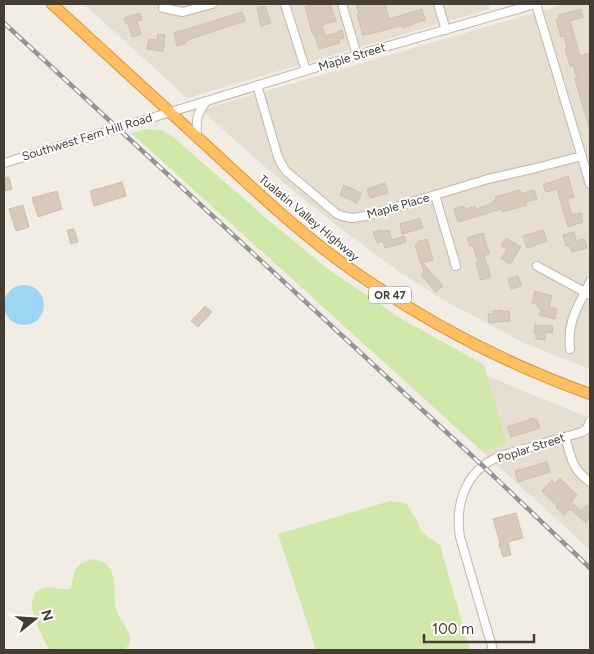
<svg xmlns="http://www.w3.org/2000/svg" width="594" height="654" font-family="Figtree,sans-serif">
<rect width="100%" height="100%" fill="#f2ede4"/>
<path fill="#e7ded2" d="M84,4h404l2,5 -303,89z
M565,4h25v365l-66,-26 -79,-42 -47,-30 -62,-46 -52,-42 -51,-44 -28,-26 3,-4 6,-3z
M486,375l59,25 45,18v132l-107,-98 24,-9z"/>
<path fill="#d1e8ab" d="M147,129l15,1 11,7 100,87 55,45 72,49 84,47 23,78 -24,9 -352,-319z
M390,501l16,2 9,14 6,13 8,8 11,7 30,105h-154l-38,-116z
M93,559c28,4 19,30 23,50 2,9 15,22 14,31 0,4 -3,7 -5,10h-75c-8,-13 -33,-56 -6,-62 9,-3 17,4 27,0 4,-18 2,-24 22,-29z"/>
<path fill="#9dd6f2" d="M4 305a20 20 0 1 1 40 0a20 20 0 1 1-40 0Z"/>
<path fill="#d7cabc" stroke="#cfbfac" d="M314,4h16l6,17 -14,4 3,11 12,-3v-1l5,-2 2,8 -5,1 1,4 -21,6 -5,-15 -1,1 -1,-3 -7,-25z
M356,4h29l4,15 33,-10 3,11 -23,8v-3l-24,7 -15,3 -6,-21 2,-1z
M265,6l6,17 -10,3 -4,-18z
M581,9l2,8 -13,4 10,35 9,-3 1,5v18l-3,1 2,5 -2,1 3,12v32h-1l-14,-48 2,-1 -4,-13 -3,1 -5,-17h2l-3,-13 -3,1 -5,-17 3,-1 -1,-4z
M242,12l3,9 -60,20 1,2 -9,3 -3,-13z
M140,13l2,7 -5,1 4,13 -9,3 -4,-13h-2l-2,-6z
M158,34l7,1 -2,16 -16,-2 2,-10 8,1z
M568,176l6,21 -7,2 5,16 9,-2 2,9 -15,5 -11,-38 -11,3 -3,-7z
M9,177l3,12 -8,2v-12z
M122,182l4,14 -32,10 -4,-15z
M385,183l3,10 -18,5 -3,-9z
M344,185l17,8 -4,10 -17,-8z
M520,190l1,4 13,-4 3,9 -11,3 1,3 -25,7 -1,-3 -43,13 -4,-13 10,-3 1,3 10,-3 1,3 17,-6v-2l3,-1 -1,-3z
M57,191l5,18 -24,8 -6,-19z
M23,205l6,22 -13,4 -7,-22z
M420,218l3,10 -21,6 -2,-10z
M74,229l4,13 -7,2 -4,-14z
M382,230l1,2 6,-2 3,10 12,-4 2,6 -21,6 -2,-7 -6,2 -4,-11z
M543,230l4,11 -20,7 -4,-12z
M574,232l2,9 8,-2 3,9 -15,4 -3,-7 -3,1 -3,-11z
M483,233l6,21 -5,1 7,22 -10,3 -5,-17 2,-1 -5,-17 -3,1 -3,-8z
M506,238l15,9 -11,17 -9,-6 7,-10h-3l-4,-2z
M427,239l6,21 -10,3 20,23 -7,6 -15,-17 3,-3 -9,-27 3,-1 -1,-2z
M518,276l3,10 -10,3 -3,-10z
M535,291l17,5 -3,11 8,2 -2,10 -16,-4 2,-6 -4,-2v-3l-5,-1z
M205,306l7,6 -14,15 -7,-6z
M502,310l1,2 6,-1 1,10 -21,2 -1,-9h6l-1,-3z
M535,325l18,1 -1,7 -6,-1 -1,8 -9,-1v-6h-2z
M534,418l1,2h2l3,8 -29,9 -4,-10z
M547,462l3,10 -32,10 -3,-11z
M560,478l17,17 -6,7 10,9 6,-6 3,2v10l-4,6 -16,-14 -6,6 -8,-7 1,-2 -15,-15 10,-11 2,4z
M516,513l7,25 -15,4 3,13 -8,2 -4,-13 1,-1 -7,-24z"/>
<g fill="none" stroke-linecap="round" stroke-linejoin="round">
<defs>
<path id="minor" d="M285,4l21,67
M342,4l15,51
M438,4l8,26
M536,4l54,180
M163,8l20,4 29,-8
M257,85l21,72 4,8 4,6 51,43 5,2 10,2 14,-2 122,-37 44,-10 50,-13
M197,137c-1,-16 -1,-24 10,-36
M4,163l353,-108 178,-51
M435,195l21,71
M537,266l53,29
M570,349c-3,-29 8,-42 20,-67
M565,437c7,22 6,31 25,45
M493,650l-33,-113c-5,-31 4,-63 34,-78 13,-6 27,-9 40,-13 16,-5 32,-9 48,-14l5,-3 3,-8"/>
<path id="highway" d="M52,4c52,48 104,95 156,143 51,47 102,96 160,134 69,47 144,85 222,113"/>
</defs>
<use href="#minor" stroke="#c1b7a9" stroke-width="10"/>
<use href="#highway" stroke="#e1922f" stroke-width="12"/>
<use href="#minor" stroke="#fff" stroke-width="8"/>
<use href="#highway" stroke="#ffbf62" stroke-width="10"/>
<defs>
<path id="rail" d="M4,23l479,443 107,102"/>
</defs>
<use href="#rail" stroke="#949494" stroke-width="4.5"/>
<use href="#rail" stroke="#fff" stroke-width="2.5" stroke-dasharray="8" stroke-linecap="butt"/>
</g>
<g text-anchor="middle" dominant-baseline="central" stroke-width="4" stroke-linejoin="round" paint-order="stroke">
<rect fill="#fff" stroke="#7d7771" stroke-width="1" x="369" y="286.5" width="42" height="17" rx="4"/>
<g font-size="11" font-weight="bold" fill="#453d34">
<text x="390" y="295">OR 47</text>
</g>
<g font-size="12" fill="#453d34" stroke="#fff">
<text transform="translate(352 57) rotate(-17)">Maple Street</text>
<text transform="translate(87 137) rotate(-17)">Southwest Fern Hill Road</text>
<text transform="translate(398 206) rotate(-16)">Maple Place</text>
<text transform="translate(309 218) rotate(40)">Tualatin Valley Highway</text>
<text transform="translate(531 448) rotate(-18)">Poplar Street</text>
</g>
</g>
<rect width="594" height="654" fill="none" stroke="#453d34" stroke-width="10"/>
<g transform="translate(35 619) rotate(73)" stroke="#ffffff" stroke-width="4" paint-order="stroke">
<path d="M0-4L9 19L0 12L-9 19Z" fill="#453d34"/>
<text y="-8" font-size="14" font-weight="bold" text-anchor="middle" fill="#453d34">N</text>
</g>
<path d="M424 634v8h110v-8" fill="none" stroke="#453d34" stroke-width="2.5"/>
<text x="432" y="634" font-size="15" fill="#453d34" stroke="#ffffff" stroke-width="4" paint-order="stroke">100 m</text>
</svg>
